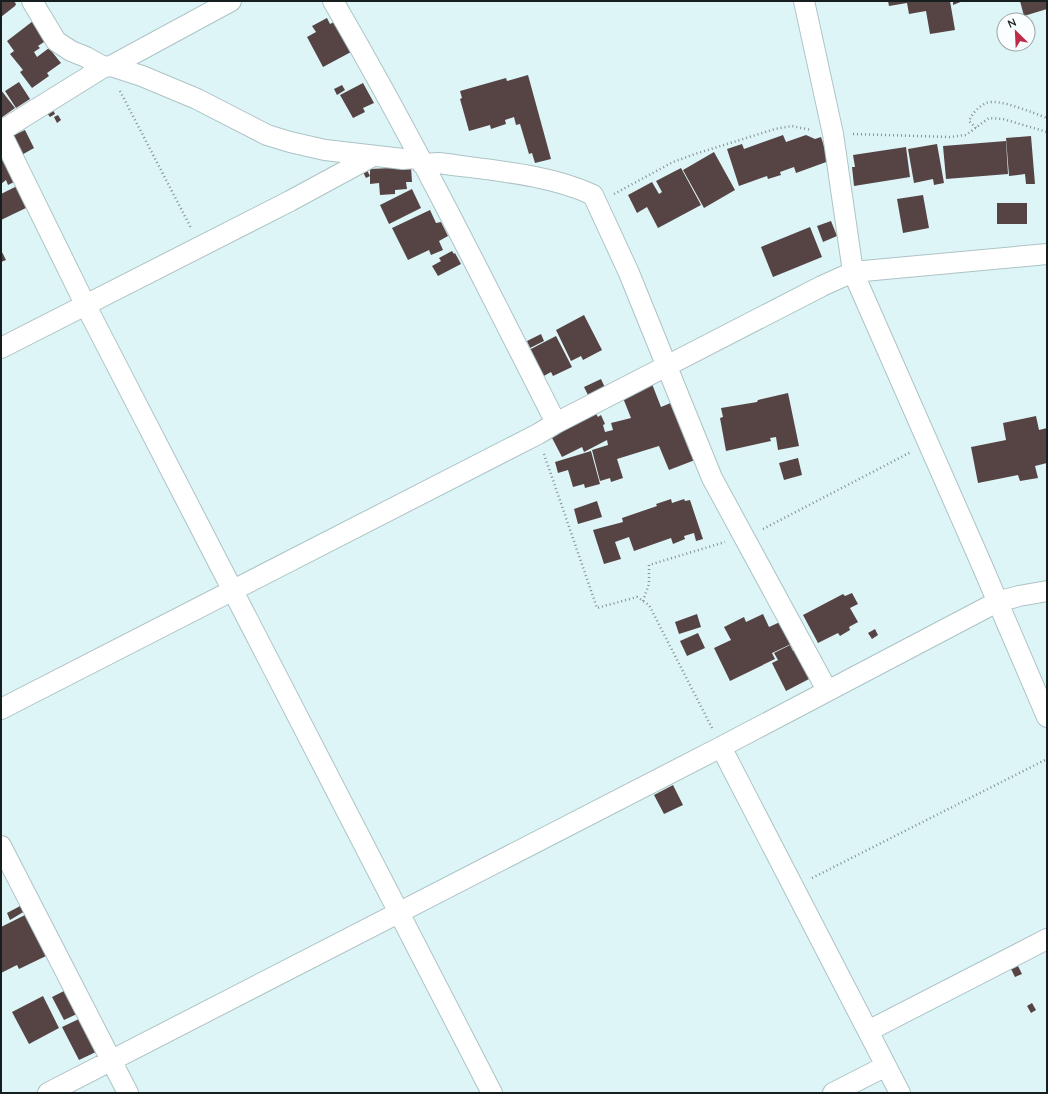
<svg xmlns="http://www.w3.org/2000/svg" width="1048" height="1094" font-family="Quicksand,sans-serif">
<rect width="100%" height="100%" fill="#def5f7"/>
<path fill="#564445" d="M1,1h13l2,3 -1,2 -14,11z
M888,1h62l5,29 -25,4 -4,-23 -17,3 -2,-11 -18,3z
M953,1h10l-10,4z
M1020,1h27v8l-23,7z
M327,18l3,6 4,-2 17,30 -28,15 -16,-30 9,-5 -4,-6z
M33,21l14,19 -9,6 2,2 -6,4 3,5 12,-9 12,15 -14,10 2,3 -17,12 -12,-16 3,-2 -13,-16 4,-3 -7,-10z
M528,75l23,84 -16,4 -3,-10 -3,1 -9,-30 -4,1 -2,-8 -9,3 1,4 -15,5 -1,-4 -21,6 -9,-32 2,-1 -2,-7 46,-13 1,3z
M19,82l11,17 -14,9 -11,-17z
M363,83l11,20 -11,5 2,4 -12,6 -13,-23z
M342,85l3,5 -8,5 -3,-6z
M1,90l14,18 -14,10z
M53,110l2,4 -5,3 -3,-4z
M58,115l3,5 -4,3 -3,-6z
M25,130l9,18 -16,9 -10,-19z
M783,135l3,7 20,-7 9,4 6,-2 8,24 -33,12 -2,-6 -14,5 1,3 -13,4 -1,-3 -28,10 -12,-37 15,-5 2,5z
M1031,136l4,48h-9l-1,-10 -16,2 -3,-38z
M1006,141l2,33 -62,5 -3,-33z
M937,144l7,39 -10,2 -1,-6 -19,4 -6,-34z
M906,147l4,30 -56,9 -2,-19h3l-2,-12z
M714,152l21,38 -31,18 -21,-38z
M1,156l13,26 -6,3 -2,-5 -5,4z
M411,167l1,15h-6l1,7 -12,1v4l-15,1 -1,-12 -9,1v-15z
M681,168l20,37 -43,23 -11,-21 -10,6 -9,-18 24,-13 7,12 3,-2 -6,-11z
M367,170l3,6 -4,2 -3,-6z
M17,186l11,21 -27,13v-26z
M412,189l9,19 -32,16 -9,-19z
M923,195l6,33 -26,5 -6,-34z
M997,203h30v21h-30z
M430,210l6,13 5,-1 7,14 -9,5 4,9 -12,5 -2,-5 -21,10 -16,-32z
M831,221l6,15 -14,6 -6,-16z
M810,227l12,30 -49,20 -12,-30z
M1,250l5,10 -5,2z
M452,251l2,3 1,-1 6,11 -23,12 -6,-10 9,-5 -2,-3z
M584,315l18,35 -19,10 -2,-4 -10,5 -15,-31z
M541,334l3,7 -14,7 -3,-7z
M556,336l16,31 -19,9 -2,-4 -9,5 -13,-27z
M601,379l6,13 -17,7 -6,-12z
M652,384l9,23 12,-5 22,58 -26,10 -10,-24 -42,13 6,19 -12,4 -1,-4 -10,3 -8,-31 16,-5 -1,-5 -23,12 -2,-5 -20,10 -11,-21 44,-24 3,5 3,-2 4,9 -2,1 2,7 8,-2 -2,-7 20,-5 -8,-20z
M788,393l11,53 -21,4 -2,-13 -6,1 1,3 -45,10 -6,-33 3,-1 -2,-9 36,-6 1,-2z
M1036,416l3,14 8,-2v35l-12,3 3,12 -18,3 -2,-6 -40,8 -7,-36 35,-7 -3,-17z
M591,451l9,33 -15,4 -1,-4 -11,3 -5,-17 -10,3 -3,-11z
M798,458l4,17 -18,5 -5,-17z
M671,499l1,4 12,-4 1,2 5,-1 13,39 -7,2 -2,-8 -10,3 1,3 -12,5 -2,-6 -37,13 -5,-14 -14,5 6,17 -17,5 -11,-34 30,-8 -1,-4 35,-12 -1,-2z
M597,501l5,16 -24,7 -4,-15z
M852,593l6,11 -8,4 8,14 -9,5 1,3 -10,6 -2,-3 -20,10 -15,-28 40,-21 2,2z
M697,614l4,13 -22,7 -4,-12z
M763,614l6,13 11,-5 11,22 -19,9 3,6 -45,22 -16,-33 17,-8 -7,-13 20,-10 2,5z
M875,629l3,6 -6,4 -4,-6z
M698,633l7,15 -18,8 -7,-15z
M790,645l3,6 3,-1 15,28 -25,13 -14,-28 6,-3 -4,-7z
M673,785l10,20 -19,9 -10,-19z
M22,905l3,6 -15,9 -3,-7z
M25,915l21,41 -27,13 -2,-4 -16,8v-46z
M1018,966l4,8 -7,3 -4,-8z
M68,989l11,24 -15,7 -12,-23z
M43,996l16,32 -30,16 -17,-32z
M1032,1003l4,7 -5,3 -4,-7z
M81,1018l17,33 -19,9 -17,-33z"/>
<g fill="none" stroke-linecap="round" stroke-linejoin="round">
<defs>
<path id="minor" d="M32,1l24,40 15,10 15,6 18,10 7,-1 31,10 55,23 70,36 23,7 35,8 78,9 16,-1
M333,1c80,137 151,280 223,422
M804,1l29,133 20,138 128,291 66,154
M111,66l120,-65
M1,131l103,-64
M1,133l84,171 407,789
M422,164l17,-1c49,7 110,11 154,32l36,78 83,205 115,212
M1,348l289,-147 83,-45
M1,709l537,-275 18,-11 266,-137 31,-14 194,-18
M721,747l179,346
M1,846l127,247
M868,1031l179,-92
M48,1093l673,-346 276,-145 22,-6 28,-5
M833,1093l53,-27"/>
</defs>
<use href="#minor" stroke="#adc3c5" stroke-width="22"/>
<path stroke="#809092" stroke-width="2.5" stroke-dasharray="1 3" stroke-linecap="butt" d="M120,91l71,137
M976,128l-7,-7c3,-7 9,-14 17,-18 13,-5 47,10 61,15
M853,134l96,3 17,-2 23,-17 14,1 44,13
M614,194l59,-32 22,-8 80,-25 17,-3 19,4
M544,454l53,154 40,-11 12,8 63,123
M763,529l148,-77
M643,601l6,-17v-19l76,-23
M812,878l235,-119"/>
<use href="#minor" stroke="#fff" stroke-width="20"/>
</g>
<rect width="1048" height="1094" fill="none" stroke="#161e1f" stroke-width="4"/>
<g transform="translate(1016 32) rotate(336)"><circle r="19" fill="#fafeff" stroke="#9fa4a5"/>
<path d="M0-3L7 15L0 10L-7 15Z" fill="#bd2d49"/>
<text y="-6" font-size="11" font-weight="bold" text-anchor="middle" fill="#161e1f">N</text>
</g>
</svg>
